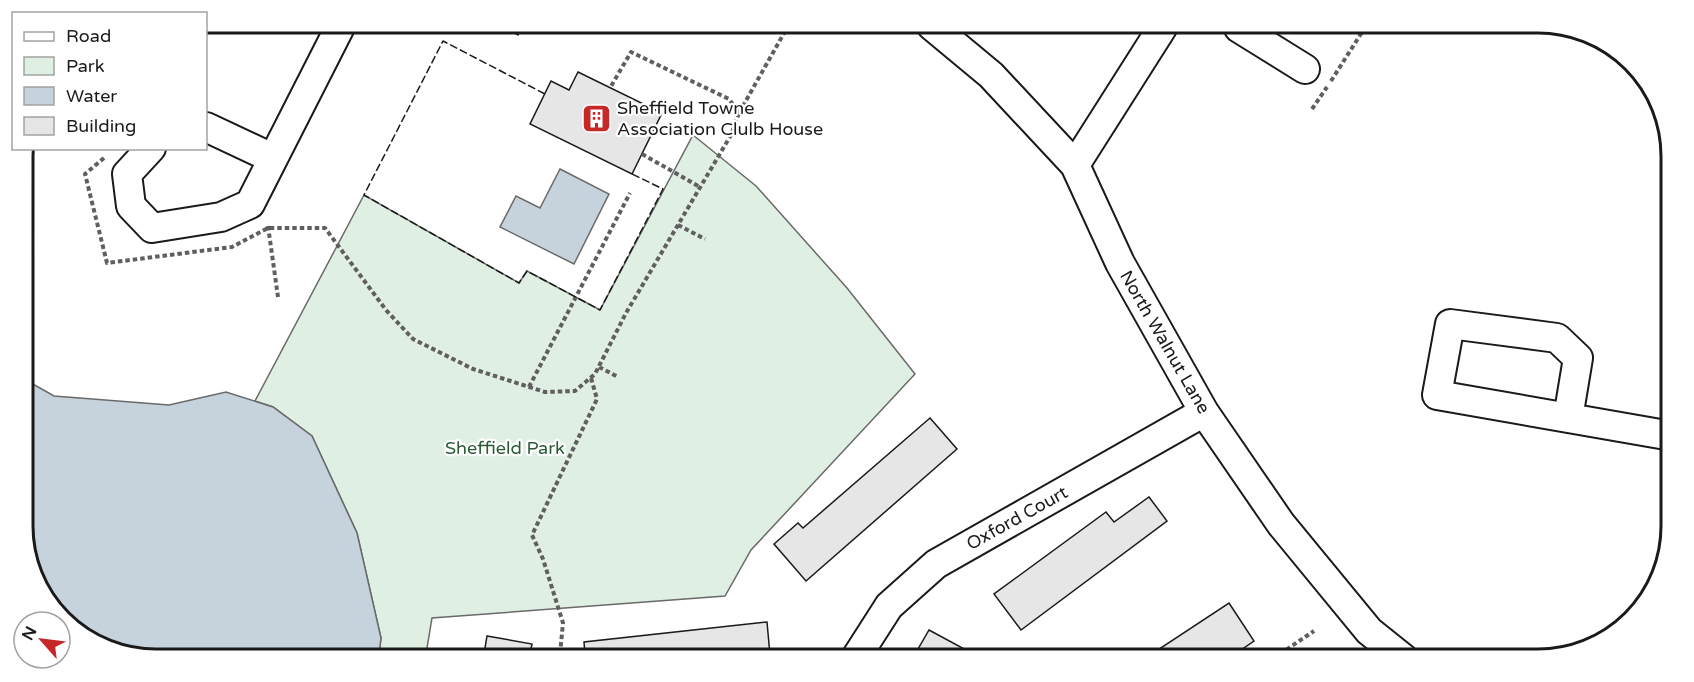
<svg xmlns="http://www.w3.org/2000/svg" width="1694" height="682" font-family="'Varela Round',sans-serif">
<rect width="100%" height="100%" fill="#fff"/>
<path fill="#e0efe3" stroke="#6a6a6a" stroke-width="1.5" d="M693,135l63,51 91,102 68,86 -164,176 -26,46 -293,22 -6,36h-47l2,-16 -24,-105 -45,-97 -39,-29 -18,-6 109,-206 155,88 8,-12 73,39z"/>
<path fill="#c6d2dc" stroke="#6a6a6a" stroke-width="1.5" d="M560,169l49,25 -35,70 -74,-37 16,-31 24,12z
M24,379l30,17 115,9 57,-13 47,15 39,29 45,97 24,105 -2,16 -266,-2 -58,-38 -30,-62z"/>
<path fill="#e6e6e6" stroke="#1a1a1a" stroke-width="1.5" d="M498,24h25l-5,11z
M578,72l84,41 -30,61 -102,-50 21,-43 18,9z
M930,418l27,31 -151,132 -32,-37 24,-21 5,5z
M1149,497l18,24 -146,109 -27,-36 112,-82 8,10z
M1229,603l25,38 -25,17 -82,-1z
M767,622l3,33h-185l-1,-13z
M929,630l39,21 -3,5h-51z
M487,636l45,8 -2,10h-46z"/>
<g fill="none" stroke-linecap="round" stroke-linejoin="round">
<defs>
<path id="minor" d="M932,26l59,49 84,90 45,98 84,149 77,112 88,107 35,28
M1239,28l66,41
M206,127l66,31
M151,148l-24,26 4,32 21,22 69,-11 29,-13 92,-181
M1075,165l87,-137
M1568,418l10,-60 -21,-20 -107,-14 -13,71 229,40
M857,656l32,-50 47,-42 268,-152"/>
</defs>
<use href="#minor" stroke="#1a1a1a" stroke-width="32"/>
<path stroke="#5f5f5f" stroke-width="4" stroke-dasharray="4.5 3" stroke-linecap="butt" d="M1579,30l10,6
M1331,81l33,-52
M1312,109l15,-22
M739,113l49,-87
M642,154l58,33
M104,158l-19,16 22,89 125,-16 36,-19h57l61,82 27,29 60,30 72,23 30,-1 20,-17 31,-61 105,-178 8,-22 -10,-14 -98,-47 -21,36
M678,225l27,14
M268,226l10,71
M599,367l19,10
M529,387l101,-194
M560,654l3,-31 -20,-64 -11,-24 65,-136 -6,-21
M1274,658l40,-27"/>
<use href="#minor" stroke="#fff" stroke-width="28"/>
<path stroke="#1a1a1a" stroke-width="1.5" stroke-dasharray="8 3" stroke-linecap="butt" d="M578,25l5,3
M545,94l-102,-53 -79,154 155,88 8,-12 73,39 63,-121 -31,-15"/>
</g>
<defs>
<symbol id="building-square" viewBox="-11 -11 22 22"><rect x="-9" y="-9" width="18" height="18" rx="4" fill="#c62828" stroke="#fff"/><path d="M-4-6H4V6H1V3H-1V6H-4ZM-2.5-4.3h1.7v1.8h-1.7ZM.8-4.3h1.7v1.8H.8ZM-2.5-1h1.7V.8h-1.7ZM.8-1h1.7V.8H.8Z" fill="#fff"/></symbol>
</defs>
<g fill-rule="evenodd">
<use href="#building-square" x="580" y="102" width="33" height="33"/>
</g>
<g text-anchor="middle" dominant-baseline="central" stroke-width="4.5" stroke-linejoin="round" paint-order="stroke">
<g font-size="18" fill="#1a1a1a" stroke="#fff" text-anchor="start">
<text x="617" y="108">Sheffield Towne<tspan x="617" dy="21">Association Clulb House</tspan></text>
</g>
<g font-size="18" fill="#1a1a1a" stroke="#fff">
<text transform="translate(1165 342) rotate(60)">North Walnut Lane</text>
<text transform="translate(1017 518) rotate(-29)">Oxford Court</text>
</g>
<g font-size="18" fill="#2b5a34" stroke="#fff">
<text x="505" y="448">Sheffield Park</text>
</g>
</g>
<path d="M0 0H1694V682H0ZM156 33H1538A123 123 0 0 1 1661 156V526A123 123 0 0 1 1538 649H156A123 123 0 0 1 33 526V156A123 123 0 0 1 156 33Z" fill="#fff" fill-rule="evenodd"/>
<path fill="none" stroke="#1a1a1a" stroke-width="3" d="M156 33H1538A123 123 0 0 1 1661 156V526A123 123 0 0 1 1538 649H156A123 123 0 0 1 33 526V156A123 123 0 0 1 156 33Z"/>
<rect x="12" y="12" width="195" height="138" fill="#ffffff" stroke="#a3a3a3" stroke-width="1.5"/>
<rect x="24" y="32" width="30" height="9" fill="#ffffff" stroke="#a3a3a3" stroke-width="1.5"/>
<text x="66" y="42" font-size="18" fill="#1a1a1a">Road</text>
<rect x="24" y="57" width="30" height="18" fill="#e0efe3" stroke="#a3a3a3" stroke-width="1.5"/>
<text x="66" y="72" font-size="18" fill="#1a1a1a">Park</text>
<rect x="24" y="87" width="30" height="18" fill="#c6d2dc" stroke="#a3a3a3" stroke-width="1.5"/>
<text x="66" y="102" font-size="18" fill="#1a1a1a">Water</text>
<rect x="24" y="117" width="30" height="18" fill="#e6e6e6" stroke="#a3a3a3" stroke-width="1.5"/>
<text x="66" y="132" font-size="18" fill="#1a1a1a">Building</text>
<g transform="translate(42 640) rotate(298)"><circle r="28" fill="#ffffff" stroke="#a3a3a3" stroke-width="1.5"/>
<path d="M0-4.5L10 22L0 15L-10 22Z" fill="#c62828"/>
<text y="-9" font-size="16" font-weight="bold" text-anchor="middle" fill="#1a1a1a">N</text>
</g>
</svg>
